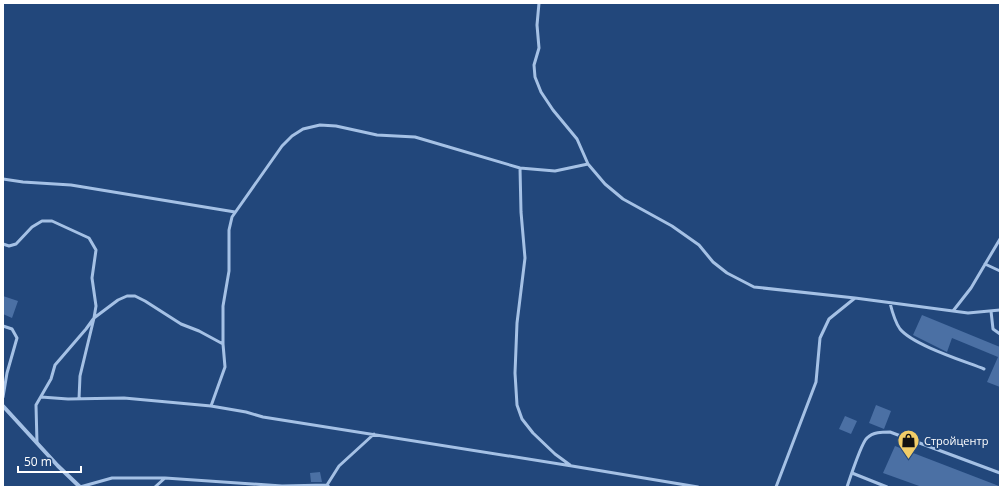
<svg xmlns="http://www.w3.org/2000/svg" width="1003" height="490" font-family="'Open Sans',sans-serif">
<rect width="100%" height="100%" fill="#22477b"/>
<path fill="#4b70a4" d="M3,296l15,5 -6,17 -9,-4z
M922,315l78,32v40l-13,-5 11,-25 -46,-19 -5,14 -34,-17z
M876,405l15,6 -7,18 -15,-6z
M845,416l12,5 -6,13 -12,-5z
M895,446l104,40v1h-77l-39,-14z
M320,472l2,10h-11l-1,-9z"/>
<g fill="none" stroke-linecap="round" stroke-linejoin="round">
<path stroke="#a5c1e5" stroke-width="3" d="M588,164l17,20 18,15 49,27 27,19 14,17 14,11 27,14 101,11
M520,168l1,44 4,46 -8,65 -2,50 2,32 5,14 11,14 22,21 15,11
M3,179l20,3 48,3 164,27
M3,244l6,2 7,-2 16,-17 10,-6h10l37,17 7,12 -4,28 4,28 -2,12 -8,11 -31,36 -4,14 -15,26 1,38
M985,264l15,7
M890,303c2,8 5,19 10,26 13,16 64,32 84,40
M953,311l18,-23 29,-49
M991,311l2,18 7,5
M3,326l9,3 5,9 -10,35 -4,24
M41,397l27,2 56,-1 87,8 35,6 17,5 309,49 126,21
M79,399l1,-23 14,-58 24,-18 9,-4h8l10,5 36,23 18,7 24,13v-38l6,-35v-41l3,-13 50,-71 10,-10 11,-7 17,-4 16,1 41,9 38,2 105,31 35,3 33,-7 -11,-25 -24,-29 -12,-18 -6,-15 -1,-12 5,-17 -2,-23 2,-22
M211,406l14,-39 -2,-23
M852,473l35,14
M327,485l12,-19 35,-32
M80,487l32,-9h53
M155,487l10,-9 117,8 45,-1 2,2
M776,487l40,-105 4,-44 9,-19 26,-21 113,15 32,-3
M847,487c3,-9 15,-45 20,-49 6,-6 15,-6 23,-6l110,41"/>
<path stroke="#a5c1e5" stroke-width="4" d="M3,406l55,60 22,21"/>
</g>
<defs>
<symbol id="shop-pin" viewBox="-11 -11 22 30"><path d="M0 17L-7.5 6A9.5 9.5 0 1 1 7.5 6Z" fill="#f1cd68" stroke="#22477b"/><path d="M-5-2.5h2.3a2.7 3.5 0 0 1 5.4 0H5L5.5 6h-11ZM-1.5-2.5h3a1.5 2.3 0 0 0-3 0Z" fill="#111"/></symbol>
</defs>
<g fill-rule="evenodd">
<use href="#shop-pin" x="896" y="428" width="25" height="34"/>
</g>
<g text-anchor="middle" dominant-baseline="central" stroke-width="4" stroke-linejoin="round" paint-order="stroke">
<g font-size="11" fill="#fff" stroke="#22477b" text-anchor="start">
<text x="924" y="440">Стройцентр</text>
</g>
</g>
<rect width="1003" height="490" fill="none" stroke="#ffffff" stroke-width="8"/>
<path d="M18 466v6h63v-6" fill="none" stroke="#ffffff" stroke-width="2"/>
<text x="24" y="466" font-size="12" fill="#ffffff" stroke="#22477b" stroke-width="3" paint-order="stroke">50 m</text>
</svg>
